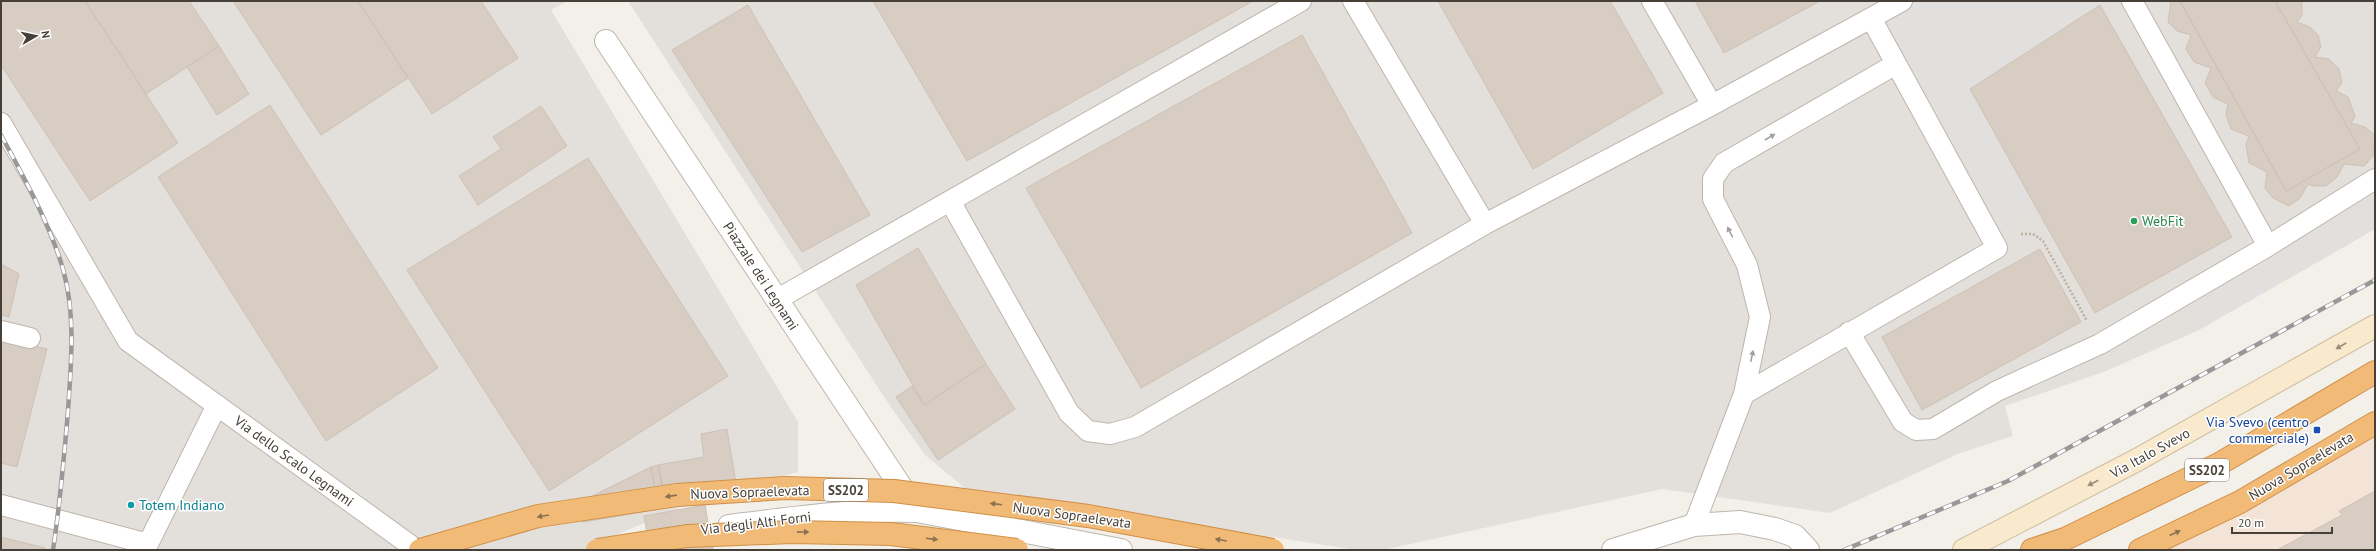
<svg xmlns="http://www.w3.org/2000/svg" width="2376" height="551" font-family="'PT Sans',sans-serif">
<rect width="100%" height="100%" fill="#f3f0ea"/>
<path fill="#f3e4d7" d="M2375,428v122h-211z"/>
<path fill="#e3dfdb" d="M1,1h567l-17,9 247,412v50l-86,22 -101,43 -12,13h-598z
M628,1h1747v228l-178,102 -91,40 -101,35 8,30 -53,17 -130,60 -168,-24 -279,61h-27l-390,-61 -41,-34 -37,-52z"/>
<path fill="#e2e0de" d="M1922,1h178v4l-130,84 68,121 -35,20 -116,-209z
M2375,195v34l-178,102 -12,-20z"/>
<path fill="#d7cdc3" stroke="#cec1b4" d="M1,1h84l93,142 -88,58 -89,-136z
M85,1h104l30,45 -73,48z
M233,1h125l50,77 -87,57z
M358,1h123l37,57 -86,56z
M873,1h380l-286,160z
M1438,1h172l53,92 -130,76z
M1695,1h125l-96,52z
M2171,1h9l106,190 74,-42 -85,-148h25l2,2v12l-5,7 13,5 8,8 3,12 -6,10 14,2 10,10 3,14 -6,8 12,6 7,19 -4,7 14,4 10,8 -2,21 -9,10 -20,-2 -7,13 -11,9h-12l-6,-2 -8,14 -11,8 -16,-8 -8,-10 2,-16 -18,-9 -3,-18 3,-9 -18,-7 -5,-14 2,-11 -15,-7 -8,-14 6,-15 -17,-6 -8,-13 5,-14 -14,-4 -9,-9z
M2180,1h95l85,148 -74,42z
M748,5l122,210 -68,37 -130,-202z
M2100,5l132,232 -137,76 -125,-224z
M1302,35l110,198 -271,155 -115,-200z
M219,46l30,48 -32,21 -30,-48z
M270,105l168,263 -112,73 -168,-264z
M541,106l26,40 -89,59 -19,-29 42,-27 -8,-12z
M588,158l140,218 -179,115 -142,-221z
M918,248l68,116 -62,41 -68,-120z
M2040,249l41,73 -159,88 -40,-73z
M1,264l18,10 -10,43 -8,-2z
M1,339l46,10 -30,118 -16,-4z
M986,364l29,45 -77,51 -42,-63 16,-11 12,19z
M727,429l11,66 -72,13 -8,-43 46,-8 -3,-23z
M658,465l5,22 -8,1 -4,-21z
M651,467l8,42 -76,13 -5,-19z
M2375,491v59h-98l65,-35 -3,-4z
M705,505l8,45h-63l-6,-34z
M1,537l44,11v2h-44z"/>
<g fill="none" stroke-linecap="round" stroke-linejoin="round">
<defs>
<path id="lane" d="M1353,1l132,223
M1652,1l60,104
M2132,1l136,245
M1,123l127,218 289,209
M950,201l119,212 19,18 22,3 25,-7 350,-203 227,-119 190,-104
M776,300l525,-299
M1,331l29,7
M1849,332l54,90 13,8 17,-1 64,-38 103,-47 168,-98 107,-67
M1744,394l16,-77 -13,-52 -34,-66v-20l11,-16 172,-99
M1,505l147,39 69,-139
M1694,525l50,-131 253,-146 -126,-230"/>
<path id="street" d="M606,41l311,470
M729,526c62,-8 125,-17 188,-15l204,39
M1613,550l81,-25 46,-3 35,7 20,7 13,14"/>
<path id="secondary" d="M1964,550l173,-90 238,-134"/>
<path id="highway" d="M2032,550l33,-11 154,-75 156,-92
M2140,550l100,-48 135,-79"/>
</defs>
<use href="#lane" stroke="#beb6ad" stroke-width="22"/>
<use href="#street" stroke="#beb6ad" stroke-width="24"/>
<use href="#secondary" stroke="#cfbd9d" stroke-width="24"/>
<use href="#highway" stroke="#d08f47" stroke-width="24"/>
<path stroke="#bfb0a0" stroke-width="2.5" stroke-dasharray="2 2" stroke-linecap="butt" d="M2021,234h12l10,7 44,80"/>
<use href="#lane" stroke="#fff" stroke-width="20"/>
<use href="#street" stroke="#fff" stroke-width="22"/>
<use href="#secondary" stroke="#faeacd" stroke-width="22"/>
<use href="#highway" stroke="#f1bb77" stroke-width="22"/>
<defs>
<path id="rail" d="M1,135c23,43 48,87 62,134 13,46 8,96 5,142 -4,47 -8,93 -15,139
M1844,550l164,-69 367,-201"/>
</defs>
<use href="#rail" stroke="#989898" stroke-width="4.5"/>
<use href="#rail" stroke="#fff" stroke-width="3" stroke-dasharray="9" stroke-linecap="butt"/>
<defs>
<path id="highway-bridge" d="M420,550l118,-34 139,-21 108,-7 109,3 194,25 185,34
M597,550l90,-14 105,-4 99,2 126,16"/>
</defs>
<use href="#highway-bridge" stroke="#d08f47" stroke-width="24" stroke-linecap="butt"/>
<use href="#highway-bridge" stroke="#f1bb77" stroke-width="22"/>
</g>
<defs><path id="oneway-solid" d="M-6-.8H1V-3.2L6.5 0L1 3.2V.8H-6Z"/></defs>
<g fill="#a3a09c">
<use href="#oneway-solid" transform="translate(1770 137) rotate(-30)"/>
<use href="#oneway-solid" transform="translate(1730 232) rotate(-117)"/>
<use href="#oneway-solid" transform="translate(1752 356) rotate(-78)"/>
</g>
<g fill="#988c7c">
<use href="#oneway-solid" transform="translate(2341 346) rotate(150)"/>
<use href="#oneway-solid" transform="translate(2093 483) rotate(153)"/>
</g>
<g fill="#8b7152">
<use href="#oneway-solid" transform="translate(671 496) rotate(172)"/>
<use href="#oneway-solid" transform="translate(996 504) rotate(-173)"/>
<use href="#oneway-solid" transform="translate(543 516) rotate(170)"/>
<use href="#oneway-solid" transform="translate(803 532) rotate(1)"/>
<use href="#oneway-solid" transform="translate(2175 533) rotate(-25)"/>
<use href="#oneway-solid" transform="translate(932 539) rotate(7)"/>
<use href="#oneway-solid" transform="translate(1221 540) rotate(-170)"/>
</g>
<circle fill="#2e9e5b" stroke="#fff" stroke-width="1.5" cx="2134" cy="221" r="4"/>
<rect fill="#1a4fb4" stroke="#fff" stroke-width="1.5" x="2313" y="426" width="8" height="8" rx="2"/>
<circle fill="#0f9aa8" stroke="#fff" stroke-width="1.5" cx="131" cy="505" r="4"/>
<g text-anchor="middle" dominant-baseline="central" stroke-width="3" stroke-linejoin="round" paint-order="stroke">
<g fill="#fff" stroke="#7e7974" stroke-width="1">
<rect x="2185" y="459" width="44" height="22" rx="3"/>
<rect x="824" y="479" width="44" height="22" rx="3"/>
</g>
<g font-size="13" font-weight="bold" fill="#474039">
<text x="2207" y="470">SS202</text>
<text x="846" y="490">SS202</text>
</g>
<g font-size="14" fill="#27864d" stroke="#fff" text-anchor="start">
<text x="2142" y="221">WebFit</text>
</g>
<g font-size="14" fill="#474039" stroke="#fff">
<text transform="translate(761 276) rotate(57)">Piazzale dei Legnami</text>
<text transform="translate(2150 453) rotate(-29)">Via Italo Svevo</text>
<text transform="translate(294 461) rotate(36)">Via dello Scalo Legnami</text>
<text transform="translate(2301 466) rotate(-31)">Nuova Sopraelevata</text>
<text transform="translate(750 492) rotate(-2)">Nuova Sopraelevata</text>
<text transform="translate(1072 515) rotate(8)">Nuova Sopraelevata</text>
<text transform="translate(756 523) rotate(-7)">Via degli Alti Forni</text>
</g>
<g font-size="14" fill="#164399" stroke="#fff" text-anchor="end">
<text x="2309" y="422">Via Svevo (centro<tspan x="2309" dy="16">commerciale)</tspan></text>
</g>
<g font-size="14" fill="#0d838f" stroke="#fff" text-anchor="start">
<text x="139" y="505">Totem Indiano</text>
</g>
</g>
<rect width="2376" height="551" fill="none" stroke="#474039" stroke-width="4"/>
<g transform="translate(36 36) rotate(81)" stroke="#ffffff" stroke-width="3" paint-order="stroke">
<path d="M0-3L7 15L0 10L-7 15Z" fill="#474039"/>
<text y="-6" font-size="11" font-weight="bold" text-anchor="middle" fill="#474039">N</text>
</g>
<path d="M2232 527v6h100v-6" fill="none" stroke="#474039" stroke-width="2"/>
<text x="2238" y="527" font-size="12" fill="#474039" stroke="#ffffff" stroke-width="3" paint-order="stroke">20 m</text>
</svg>
